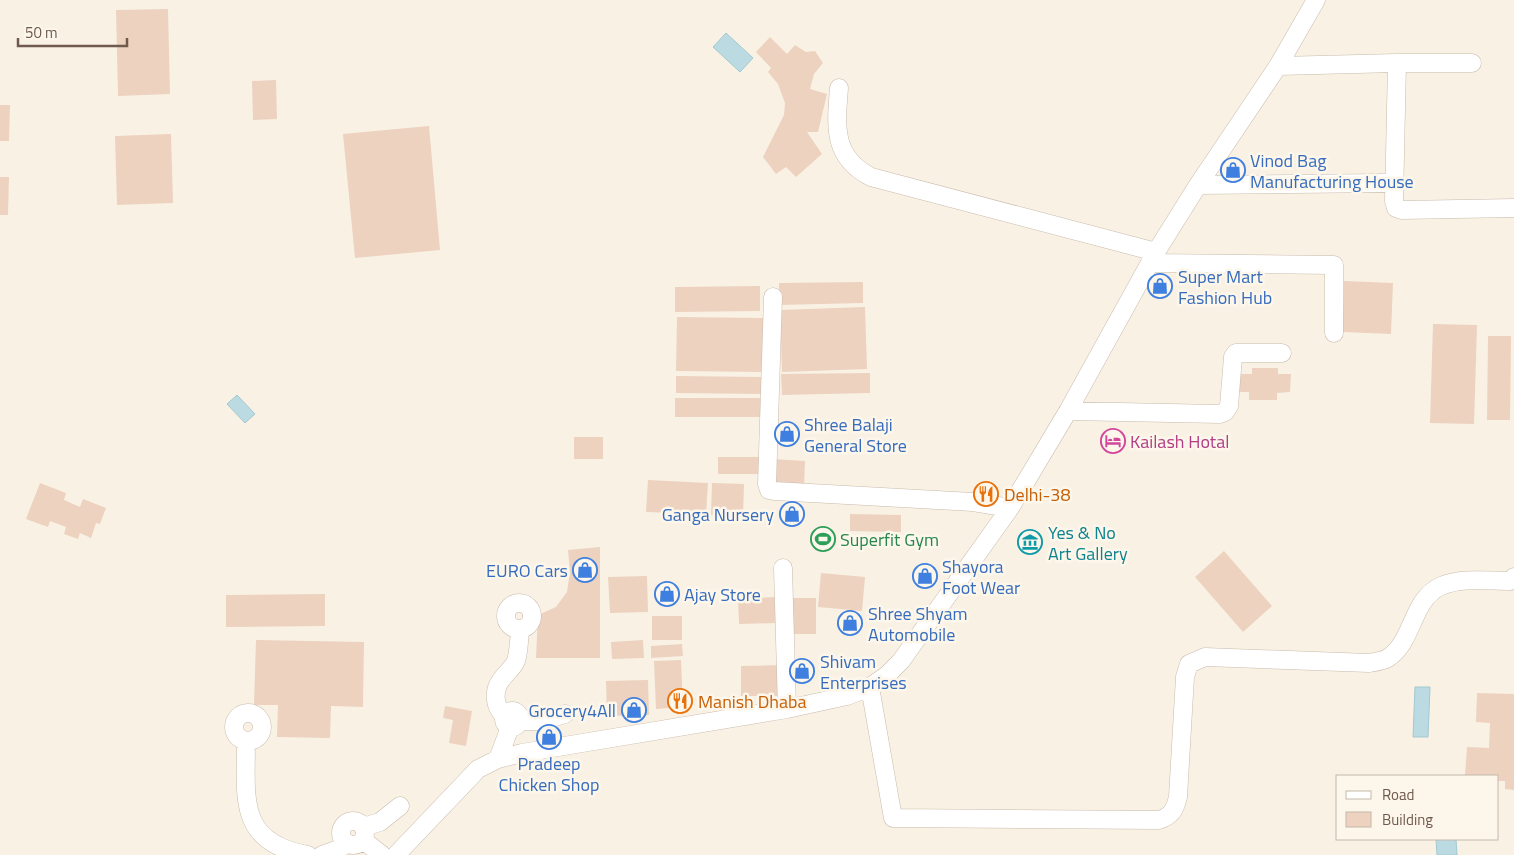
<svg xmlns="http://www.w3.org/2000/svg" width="1514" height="855" font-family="'Titillium Web',sans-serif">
<rect width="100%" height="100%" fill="#f9f2e4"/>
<path fill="#bbdae1" stroke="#a2c9d1" d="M726,33l27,25 -13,14 -27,-25z
M237,395l18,19 -10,9 -18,-19z
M1415,687h15l-2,50h-15z
M1436,839h20l1,16h-20z"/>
<path fill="#ecd2bf" d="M168,9l2,85 -52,2 -2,-86z
M770,37l17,17 8,-9 11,7 9,-1 8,12 -9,11 -4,15 17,5 -9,38h-11l15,22 -26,23 -10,-10 -10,7 -13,-17 21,-42 1,-12 -7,-19 -10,-12 3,-4 -15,-16z
M276,80l1,39 -24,1 -1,-39z
M0,105h10l-1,36h-9z
M429,126l11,124 -85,8 -12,-124z
M171,134l2,69 -56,2 -2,-69z
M0,177h9l-1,38h-8z
M1344,281l49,2 -2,51 -48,-2z
M863,282v21l-84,2v-22z
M760,286v25l-85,1v-25z
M865,307l2,62 -85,3 -2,-62z
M677,317l87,1 -1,54 -87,-1z
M1433,324l44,1 -3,99 -44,-1z
M1488,336h23l-1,84h-23z
M1252,368h26v6h13l-1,18 -13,1v7h-28v-8h-10v-18h13z
M870,373v20l-88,2 -1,-21z
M676,376l91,1v17l-91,-1z
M675,398h92v19h-92z
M574,437h29v22h-29z
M718,457h42l1,17h-43z
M772,459l33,2 -1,28 -33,-2z
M648,480l60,3 -2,31 -60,-2z
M40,483l26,10 -2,7 16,7 3,-8 23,9 -6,16 -4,-1 -5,15 -11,-5 -2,6 -14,-5 2,-7 -16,-6 -2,6 -22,-8z
M712,483l32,1 -1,32 -32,-1z
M850,514l51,1v17l-51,-1z
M600,547v111h-64l2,-43 18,-8 11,-15 3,-20 -2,-22z
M1224,551l48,55 -29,26 -48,-55z
M821,573l44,4 -3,34 -44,-4z
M647,576l1,36 -38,1 -2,-36z
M325,594v32l-99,1v-32z
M776,597l2,26 -39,1 -1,-25z
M790,598h26v36h-26z
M652,616h30v24h-30z
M256,640l108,2 -1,65 -32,-1 -1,32 -53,-1 1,-32h-24z
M643,640l1,18 -32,1 -1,-17z
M682,644l1,12 -32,2v-12z
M681,660l2,47 -27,2 -2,-48z
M782,665v31h-41v-30z
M648,680l1,35 -42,1 -1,-35z
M1477,693l37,1v96l-9,-1v-8h-7v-5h-33l2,-29 22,1 1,-25 -14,-1z
M445,706l27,5 -6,35 -17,-3 4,-23 -10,-2z"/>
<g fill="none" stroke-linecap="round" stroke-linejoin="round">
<defs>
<path id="minor" d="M1397,63l-3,138 2,7 6,2 112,-2
M1278,66l119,-3h75
M839,88c-3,38 -7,69 32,89l285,75
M1198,185l187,-2
M1150,263l184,2v68
M773,297l-6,187 2,6 5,1 199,11 37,6
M1068,411l152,3 5,-2 4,-6 4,-49 3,-4h46
M783,568l4,141
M506 616a13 13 0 1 1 26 0a13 13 0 1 1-26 0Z
M870,687l23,131 266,2c13,-4 16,-11 19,-23l7,-120 4,-13 16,-7 164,6c6,-1 14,-2 19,-5 26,-17 23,-58 53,-72 20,-9 48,-5 69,-5l4,-4
M504 719a8 8 0 1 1 16 0a8 8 0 1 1-16 0Z
M234 727a14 14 0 1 1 28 0a14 14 0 1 1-28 0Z
M504,716c-10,-10 -11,-25 -3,-36 5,-7 11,-11 15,-19 3,-10 3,-21 4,-32
M520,721h21l24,-7
M246,741c0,57 -9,102 62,114
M498,759l12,-32
M341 833a12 12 0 1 1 24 0a12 12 0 1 1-24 0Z
M363,827l17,-5 20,-16
M363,840l19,15
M322,855l17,-6 8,-6
M396,855l82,-86 20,-10 24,-6 265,-44 60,-13 23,-9 17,-12 14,-14 109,-153 58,-97 88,-159 42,-67 80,-119 38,-66"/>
</defs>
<use href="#minor" stroke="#c9baac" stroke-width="19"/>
<use href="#minor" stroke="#fff" stroke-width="18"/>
</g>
<defs>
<symbol id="shop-ring" viewBox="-11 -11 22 22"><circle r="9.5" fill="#fdf6ea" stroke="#3f7fe0" stroke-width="1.5"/><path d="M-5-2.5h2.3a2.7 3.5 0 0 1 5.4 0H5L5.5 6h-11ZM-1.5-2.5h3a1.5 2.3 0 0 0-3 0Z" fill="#3f7fe0"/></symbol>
<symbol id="hotel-ring" viewBox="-11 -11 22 22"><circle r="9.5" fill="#fdf6ea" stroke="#d1479c" stroke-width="1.5"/><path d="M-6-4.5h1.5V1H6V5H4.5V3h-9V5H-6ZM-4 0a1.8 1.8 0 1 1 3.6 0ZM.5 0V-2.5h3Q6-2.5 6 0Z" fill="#d1479c"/></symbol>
<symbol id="restaurant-ring" viewBox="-11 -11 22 22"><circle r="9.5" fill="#fdf6ea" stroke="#e8710a" stroke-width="1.5"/><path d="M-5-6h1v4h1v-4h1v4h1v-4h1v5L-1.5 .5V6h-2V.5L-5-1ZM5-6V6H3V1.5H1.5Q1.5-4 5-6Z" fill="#e8710a"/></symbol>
<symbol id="stadium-ring" viewBox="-11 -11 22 22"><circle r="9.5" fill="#fdf6ea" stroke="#2e9e5b" stroke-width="1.5"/><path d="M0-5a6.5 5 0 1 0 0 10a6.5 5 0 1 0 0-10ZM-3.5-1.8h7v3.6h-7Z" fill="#2e9e5b"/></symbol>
<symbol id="museum-ring" viewBox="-11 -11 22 22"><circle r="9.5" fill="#fdf6ea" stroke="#0f9aa8" stroke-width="1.5"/><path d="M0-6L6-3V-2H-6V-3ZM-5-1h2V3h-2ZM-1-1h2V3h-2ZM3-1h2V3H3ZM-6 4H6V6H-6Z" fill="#0f9aa8"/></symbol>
</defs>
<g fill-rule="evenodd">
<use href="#shop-ring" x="1219" y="156" width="28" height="28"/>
<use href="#shop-ring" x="1146" y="272" width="28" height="28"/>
<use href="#shop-ring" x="773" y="420" width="28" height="28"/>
<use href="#hotel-ring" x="1099" y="427" width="28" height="28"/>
<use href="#restaurant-ring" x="972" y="480" width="28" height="28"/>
<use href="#shop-ring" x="778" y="500" width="28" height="28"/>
<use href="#stadium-ring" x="809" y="525" width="28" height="28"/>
<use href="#museum-ring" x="1016" y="528" width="28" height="28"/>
<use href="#shop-ring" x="571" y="556" width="28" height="28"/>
<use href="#shop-ring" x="911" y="562" width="28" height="28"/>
<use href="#shop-ring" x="653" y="580" width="28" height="28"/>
<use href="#shop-ring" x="836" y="609" width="28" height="28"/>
<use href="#shop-ring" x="788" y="657" width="28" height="28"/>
<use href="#restaurant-ring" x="666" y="687" width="28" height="28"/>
<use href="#shop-ring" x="620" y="696" width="28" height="28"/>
<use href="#shop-ring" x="535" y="723" width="28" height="28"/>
</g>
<g text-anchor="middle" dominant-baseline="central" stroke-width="5" stroke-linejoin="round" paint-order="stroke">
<g font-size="18" fill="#366cbe" stroke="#fdf6ea" text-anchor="start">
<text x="1250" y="160">Vinod Bag<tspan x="1250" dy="21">Manufacturing House</tspan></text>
<text x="1178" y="276">Super Mart<tspan x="1178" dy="21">Fashion Hub</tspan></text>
<text x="804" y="424">Shree Balaji<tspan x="804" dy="21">General Store</tspan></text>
<text x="774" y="514" text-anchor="end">Ganga Nursery</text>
<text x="942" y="566">Shayora<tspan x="942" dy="21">Foot Wear</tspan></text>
<text x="568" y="570" text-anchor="end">EURO Cars</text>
<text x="684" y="594">Ajay Store</text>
<text x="868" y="613">Shree Shyam<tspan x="868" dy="21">Automobile</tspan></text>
<text x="820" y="661">Shivam<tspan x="820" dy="21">Enterprises</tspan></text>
<text x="616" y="710" text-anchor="end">Grocery4All</text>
<text x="549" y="763" text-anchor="middle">Pradeep<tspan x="549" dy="21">Chicken Shop</tspan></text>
</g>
<g font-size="18" fill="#b23c85" stroke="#fdf6ea" text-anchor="start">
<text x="1130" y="441">Kailash Hotal</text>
</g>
<g font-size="18" fill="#c56008" stroke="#fdf6ea" text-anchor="start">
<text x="1004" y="494">Delhi-38</text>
<text x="698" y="701">Manish Dhaba</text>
</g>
<g font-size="18" fill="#0d838f" stroke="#fdf6ea" text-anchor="start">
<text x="1048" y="532">Yes &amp; No<tspan x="1048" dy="21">Art Gallery</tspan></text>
</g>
<g font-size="18" fill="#27864d" stroke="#fdf6ea" text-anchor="start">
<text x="840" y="539">Superfit Gym</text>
</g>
</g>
<rect x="1336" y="775" width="162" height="65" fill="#fdf6ea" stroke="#c4b8ab"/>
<rect x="1346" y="791" width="25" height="8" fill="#ffffff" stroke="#c4b8ab"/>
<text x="1382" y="800" font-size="15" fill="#6f5a4d">Road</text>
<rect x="1346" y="812" width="25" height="15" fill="#ecd2bf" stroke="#c4b8ab"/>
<text x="1382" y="825" font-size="15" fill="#6f5a4d">Building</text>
<path d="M18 38v8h109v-8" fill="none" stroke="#6f5a4d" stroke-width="2.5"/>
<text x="25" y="38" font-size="15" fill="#6f5a4d" stroke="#fdf6ea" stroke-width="4" paint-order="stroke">50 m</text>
</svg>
